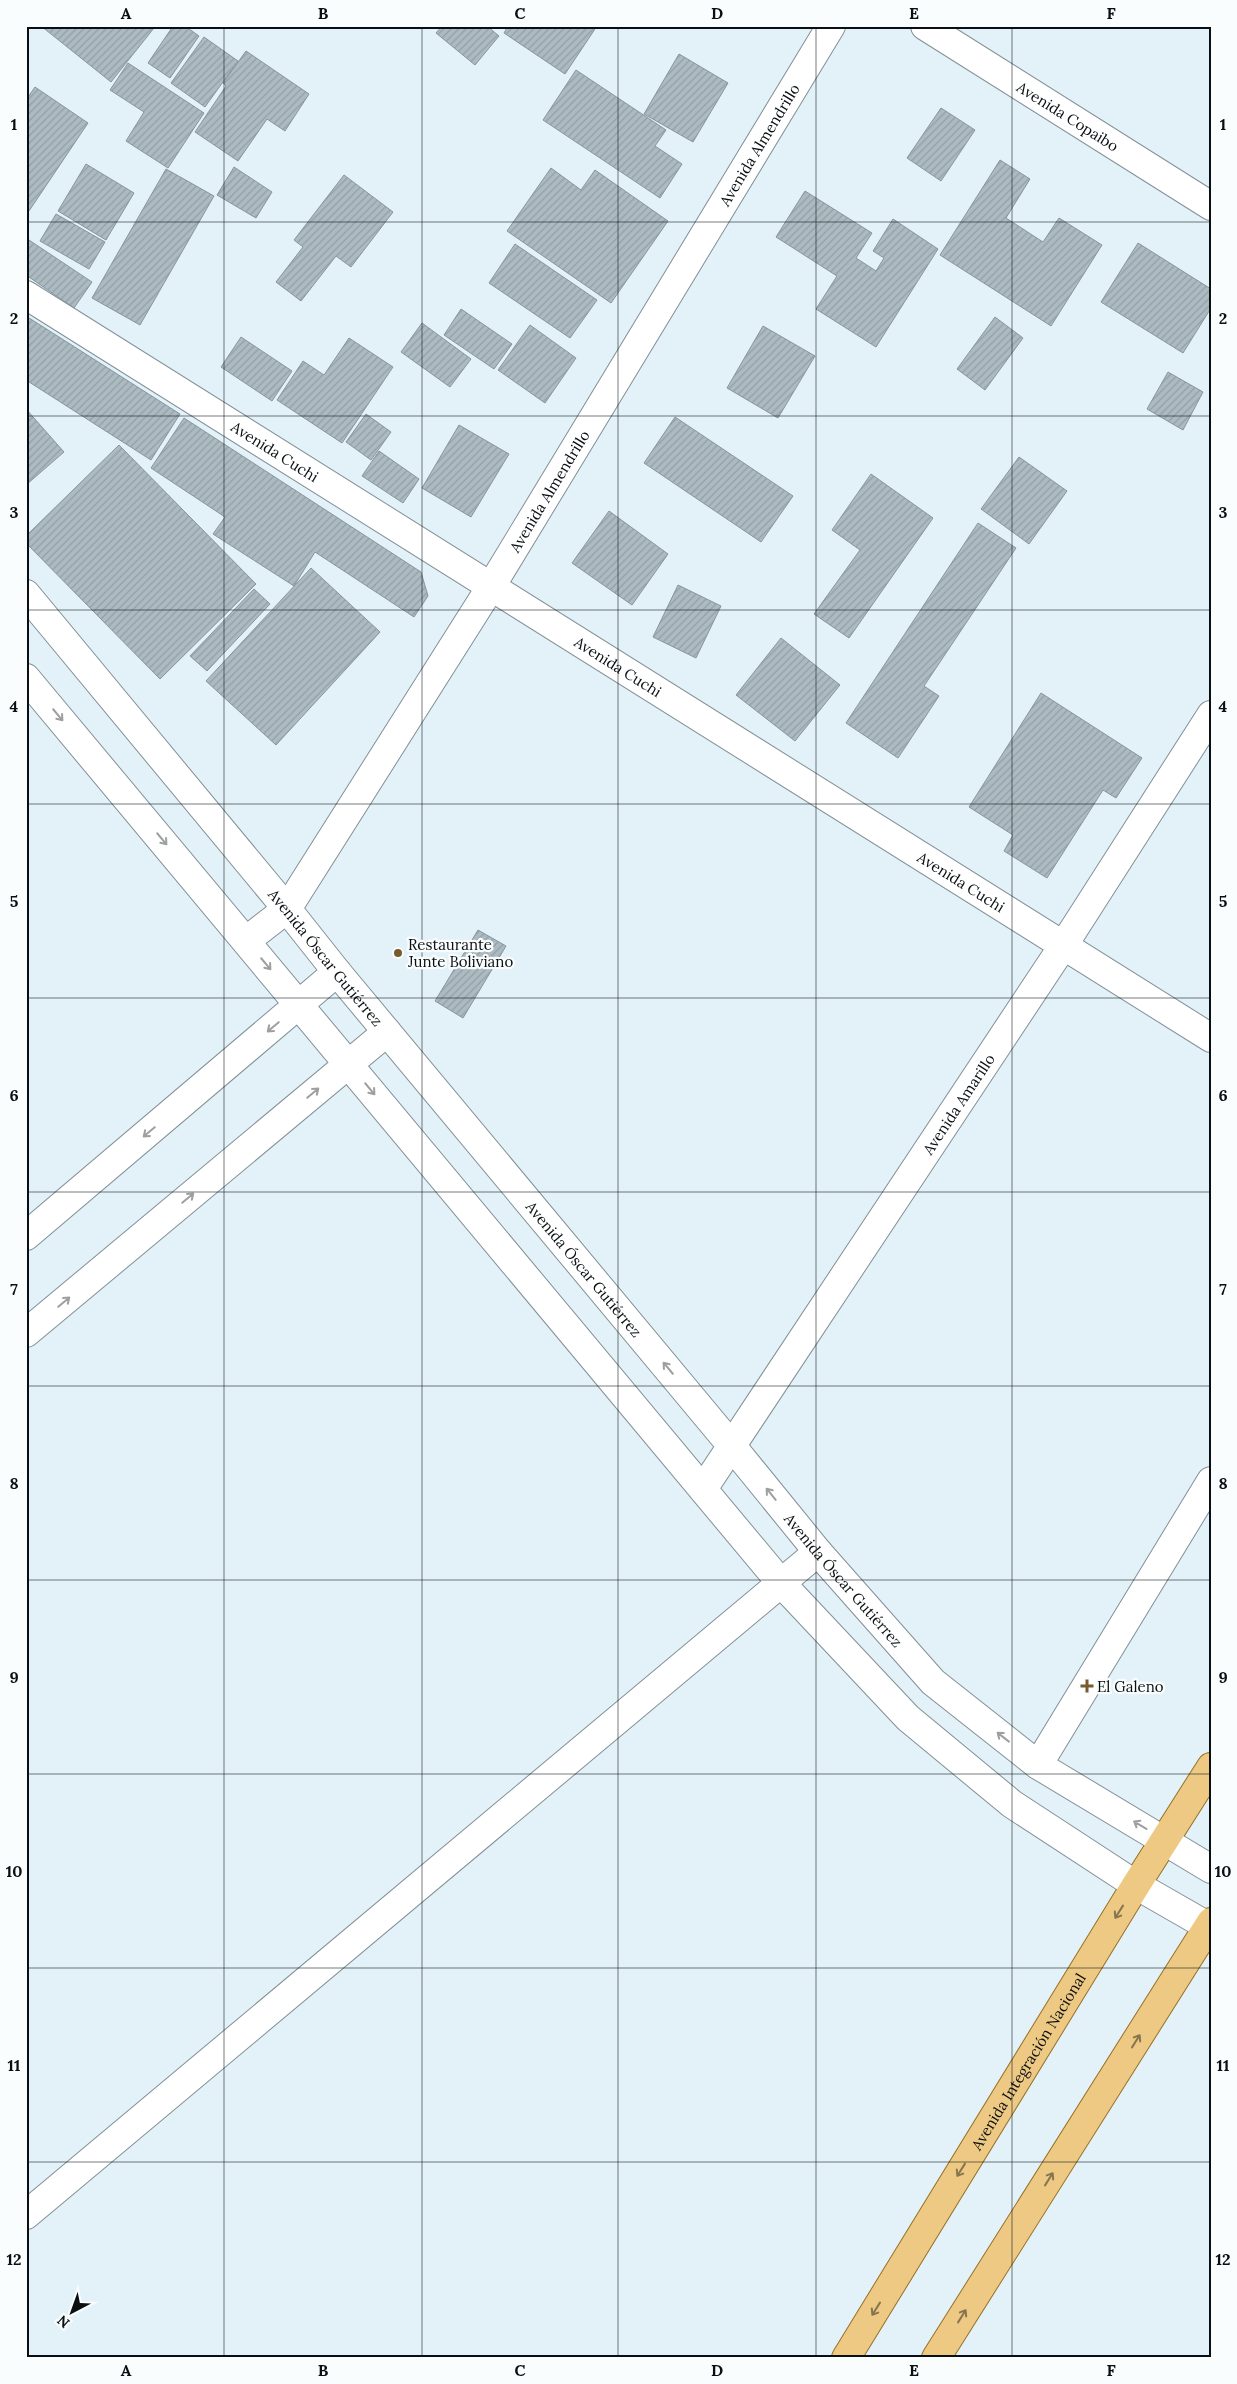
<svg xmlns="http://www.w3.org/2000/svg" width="1237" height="2384" font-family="Lora,serif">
<defs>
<pattern id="building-hatch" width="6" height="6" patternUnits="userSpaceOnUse" patternTransform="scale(1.25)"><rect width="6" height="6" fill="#acbac1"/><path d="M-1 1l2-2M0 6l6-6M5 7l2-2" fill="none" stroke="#939fa5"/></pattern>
</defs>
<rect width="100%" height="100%" fill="#e3f2f9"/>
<path fill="url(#building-hatch)" stroke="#87959c" d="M41,26h112l1,2 -43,54z
M173,26h12l14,10 -29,42 -22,-15z
M442,26h45l12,10 -24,29 -39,-32z
M508,26h89l-32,48 -61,-41z
M204,37l34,24 -33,46 -34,-24z
M246,51l63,43 -24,37 -18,-12 -29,42 -43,-29 31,-46 -3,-3z
M679,54l49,29 -35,59 -49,-28z
M128,63l76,50 -36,55 -42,-27 18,-29 -34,-22z
M576,70l90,60 -11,16 27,18 -22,34 -117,-78z
M35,87l53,36 -59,88 -3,-2v-109z
M941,108l34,22 -34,51 -34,-23z
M1000,160l30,19 -24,39 37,24 16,-24 43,27 -51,81 -111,-71z
M86,164l48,29 -28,47 -48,-29z
M234,167l38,25 -16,26 -39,-23z
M551,168l30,22 14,-20 73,51 -57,82 -104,-72z
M166,169l48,27 -74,129 -48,-27z
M344,175l49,37 -42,55 -15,-11 -35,45 -25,-19 27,-35 -9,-7z
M805,191l67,42 -16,25 20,13 8,-13 -11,-7 20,-32 45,30 -62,98 -60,-38 21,-33 -61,-39z
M56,214l49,28 -16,27 -49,-28z
M26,238l66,44 -18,26 -48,-33z
M1138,243l73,46v19l-28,45 -82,-51z
M515,244l82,56 -27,38 -81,-55z
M461,309l51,35 -18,25 -50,-34z
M26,316l154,98 -29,46 -125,-80z
M995,317l28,21 -38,52 -28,-21z
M422,323l49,36 -21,28 -49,-35z
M530,325l46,33 -31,45 -47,-33z
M763,326l52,30 -37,62 -51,-30z
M241,337l51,34 -20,30 -51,-34z
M349,338l44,29 -51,76 -65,-43 26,-39 21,14z
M1168,372l35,20 -20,38 -36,-21z
M26,409l38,43 -38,33z
M366,414l25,18 -20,28 -25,-18z
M675,417l118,79 -32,46 -117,-79z
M184,418l237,154 7,24 -14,21 -99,-65 -21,34 -81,-52 12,-17 -74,-49z
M459,425l50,29 -38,63 -49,-29z
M119,445l137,139 -96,95 -134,-136v-7z
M379,451l40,28 -16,24 -41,-27z
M1019,457l48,34 -38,53 -48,-35z
M871,474l62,44 -84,120 -35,-24 46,-64 -28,-20z
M609,511l59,43 -36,51 -60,-42z
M978,523l38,25 -92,138 15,10 -41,62 -52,-35z
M311,568l69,64 -104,113 -70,-64z
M678,585l43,21 -25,52 -43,-21z
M254,589l16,15 -63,67 -17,-15z
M781,638l59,47 -45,56 -59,-46z
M1041,693l101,65 -26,40 -13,-8 -56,88 -43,-27 9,-16 -44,-28z
M478,930l28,16 -43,72 -28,-17z"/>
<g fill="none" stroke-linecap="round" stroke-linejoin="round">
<defs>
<g id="minor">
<path id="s1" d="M925,26l286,180"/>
<path id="s2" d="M26,295l1185,743"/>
<path id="s3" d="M26,594l261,315 50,63 394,473 87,107 115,130 105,83 173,104"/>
<path d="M26,678l755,905 127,135 104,86 124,81 75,43"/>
<path id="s4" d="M247,940l40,-31 205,-324 339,-559"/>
<path d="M26,1236l311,-264"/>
<path d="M26,1333l361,-301"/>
<path id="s5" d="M703,1489l360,-543 148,-231"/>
<path d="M1038,1765l173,-284"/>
<path d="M26,2215l792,-663"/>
</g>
<g id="major">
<path id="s6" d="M846,2358l290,-473 75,-118"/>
<path d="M936,2358l275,-436"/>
</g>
</defs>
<use href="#minor" stroke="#829097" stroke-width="30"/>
<use href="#major" stroke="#977026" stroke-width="30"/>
<use href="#minor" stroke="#fff" stroke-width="28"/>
<use href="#major" stroke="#eec983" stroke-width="28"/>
</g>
<defs><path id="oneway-shaft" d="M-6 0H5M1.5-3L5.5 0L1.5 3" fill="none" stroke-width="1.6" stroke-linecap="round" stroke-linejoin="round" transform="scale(1.25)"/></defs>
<g stroke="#9d9fa0">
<use href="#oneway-shaft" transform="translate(58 715) rotate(50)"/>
<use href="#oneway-shaft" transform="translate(162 839) rotate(50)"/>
<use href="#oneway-shaft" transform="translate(266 964) rotate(50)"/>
<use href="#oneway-shaft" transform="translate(273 1027) rotate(140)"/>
<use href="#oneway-shaft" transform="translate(370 1089) rotate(50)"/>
<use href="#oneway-shaft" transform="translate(313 1093) rotate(-40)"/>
<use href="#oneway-shaft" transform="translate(149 1132) rotate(140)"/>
<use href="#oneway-shaft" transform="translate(188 1198) rotate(-40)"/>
<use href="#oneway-shaft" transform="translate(64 1302) rotate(-40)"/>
<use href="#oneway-shaft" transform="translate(668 1368) rotate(-130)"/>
<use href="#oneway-shaft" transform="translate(771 1494) rotate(-129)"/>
<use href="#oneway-shaft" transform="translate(1003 1737) rotate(-142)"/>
<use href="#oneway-shaft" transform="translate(1140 1825) rotate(-149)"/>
</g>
<g stroke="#877550">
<use href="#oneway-shaft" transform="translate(1119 1912) rotate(122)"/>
<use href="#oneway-shaft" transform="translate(1136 2041) rotate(-58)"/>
<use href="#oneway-shaft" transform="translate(961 2170) rotate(122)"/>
<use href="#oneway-shaft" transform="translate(1049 2179) rotate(-58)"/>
<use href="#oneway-shaft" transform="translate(876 2309) rotate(122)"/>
<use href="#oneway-shaft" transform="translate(962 2316) rotate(-58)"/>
</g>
<path fill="none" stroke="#0a0f12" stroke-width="1" stroke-opacity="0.55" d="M224,26v2332M422,26v2332M618,26v2332M816,26v2332M1012,26v2332M26,222h1185M26,416h1185M26,610h1185M26,804h1185M26,998h1185M26,1192h1185M26,1386h1185M26,1580h1185M26,1774h1185M26,1968h1185M26,2162h1185"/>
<g fill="#775b2e" stroke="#fafdfe" stroke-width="2">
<circle cx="398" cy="953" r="5"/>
<path d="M1084.5 1678.5h5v5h5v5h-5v5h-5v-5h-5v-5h5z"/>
</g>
<g text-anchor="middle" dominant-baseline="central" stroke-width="4.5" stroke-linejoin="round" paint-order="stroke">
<g font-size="15" fill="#0a0f12" stroke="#fafdfe">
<text stroke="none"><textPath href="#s1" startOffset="169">Avenida Copaibo</textPath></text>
<text stroke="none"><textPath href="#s4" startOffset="949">Avenida Almendrillo</textPath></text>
<text stroke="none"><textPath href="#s2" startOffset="294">Avenida Cuchi</textPath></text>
<text stroke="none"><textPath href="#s4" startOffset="544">Avenida Almendrillo</textPath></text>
<text stroke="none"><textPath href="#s2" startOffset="699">Avenida Cuchi</textPath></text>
<text stroke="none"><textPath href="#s2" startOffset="1104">Avenida Cuchi</textPath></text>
<text stroke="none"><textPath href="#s3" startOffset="471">Avenida Óscar Gutiérrez</textPath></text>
<text stroke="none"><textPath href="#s5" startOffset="462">Avenida Amarillo</textPath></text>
<text stroke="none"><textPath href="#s3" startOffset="876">Avenida Óscar Gutiérrez</textPath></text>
<text stroke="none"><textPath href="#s3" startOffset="1281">Avenida Óscar Gutiérrez</textPath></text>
<text stroke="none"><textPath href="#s6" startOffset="348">Avenida Integración Nacional</textPath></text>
</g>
<g font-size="15" fill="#0a0f12" stroke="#fafdfe" text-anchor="start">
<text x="408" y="944">Restaurante<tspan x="408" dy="17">Junte Boliviano</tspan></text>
<text x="1097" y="1686">El Galeno</text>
</g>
</g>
<rect width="1237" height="2384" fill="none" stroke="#fafdfe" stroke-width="55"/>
<g transform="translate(72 2312) rotate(221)" stroke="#fafdfe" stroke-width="4" paint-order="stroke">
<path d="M0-4L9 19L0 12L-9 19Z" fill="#0a0f12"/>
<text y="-8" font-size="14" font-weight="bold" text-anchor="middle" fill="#0a0f12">N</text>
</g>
<rect x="28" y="28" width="1182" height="2328" fill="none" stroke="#0a0f12" stroke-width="2"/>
<g font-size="16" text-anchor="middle" font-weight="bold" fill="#0a0f12">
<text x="126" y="19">A</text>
<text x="323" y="19">B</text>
<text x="520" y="19">C</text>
<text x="717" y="19">D</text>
<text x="914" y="19">E</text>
<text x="1111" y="19">F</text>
<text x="14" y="130">1</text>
<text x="1223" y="130">1</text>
<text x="14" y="324">2</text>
<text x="1223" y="324">2</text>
<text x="14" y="518">3</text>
<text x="1223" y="518">3</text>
<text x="14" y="712">4</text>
<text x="1223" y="712">4</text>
<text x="14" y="907">5</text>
<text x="1223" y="907">5</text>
<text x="14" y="1101">6</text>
<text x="1223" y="1101">6</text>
<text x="14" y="1295">7</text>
<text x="1223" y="1295">7</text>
<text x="14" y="1489">8</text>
<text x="1223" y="1489">8</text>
<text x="14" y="1683">9</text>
<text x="1223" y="1683">9</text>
<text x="14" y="1877">10</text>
<text x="1223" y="1877">10</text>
<text x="14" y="2071">11</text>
<text x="1223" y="2071">11</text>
<text x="14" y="2265">12</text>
<text x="1223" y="2265">12</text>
<text x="126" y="2376">A</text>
<text x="323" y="2376">B</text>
<text x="520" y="2376">C</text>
<text x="717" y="2376">D</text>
<text x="914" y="2376">E</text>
<text x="1111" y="2376">F</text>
</g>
</svg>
